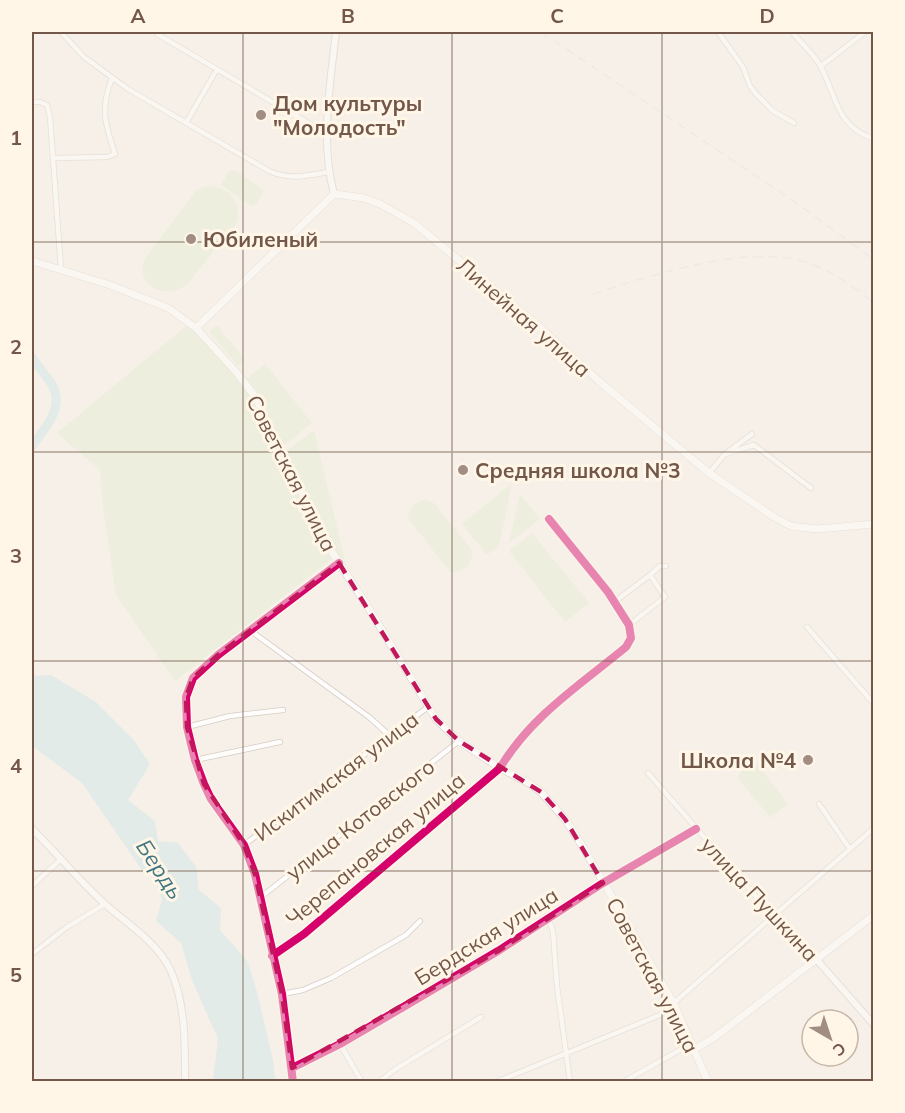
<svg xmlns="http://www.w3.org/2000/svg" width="905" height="1113" font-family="Mulish,sans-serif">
<rect width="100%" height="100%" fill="#f6f0e8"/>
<path fill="#e2ecd3" d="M235,170l27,19 1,4 -7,11 -5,2 -27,-19 -2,-4 7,-12z
M208,186c21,1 32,15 30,35l-51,64c-23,16 -55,0 -41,-28l48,-64 6,-5z
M217,325l28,35 -7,6 -29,-35z
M186,326l18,14 48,55 58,122 23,41 -158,123 -59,-86 -13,-88 -3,-37 -43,-37z
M265,364l47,59 -29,23 -26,-53 -11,-14z
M314,430l32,135 -3,1 -58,-114z
M512,483l-13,63 -12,9 -25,-31z
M520,494l20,25 -31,24z
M425,500l9,3 37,46c4,14 -6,23 -20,23l-5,-5 -38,-49c0,-10 7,-16 17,-18z
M532,533l57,70 -24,19 -56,-71z
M752,763l5,1 31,40 -18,14 -2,-3 -29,-36v-5z"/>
<path fill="#cae4e6" d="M32,674l5,2 14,-1 45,27 37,37 17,25 -22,36 27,21 3,20 20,2 18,24 3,23 22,18 -1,22 28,32 9,30 16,68 2,21h-62l5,-42 -26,-59 -11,-37 -25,-22 6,-21 -9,-26 -11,-4 -60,-87 -50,-37z"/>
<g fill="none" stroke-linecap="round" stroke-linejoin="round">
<path stroke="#cae4e6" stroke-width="9" d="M32,357c5,9 13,17 19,26 15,24 -6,45 -19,63"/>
<defs>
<path id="minor" d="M61,32l23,25 44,32 141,82c20,9 38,5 59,1
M718,32l25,35 7,19 6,8 17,17 21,12
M792,32c9,11 23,23 29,35 16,31 15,59 53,72
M157,34l170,100
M821,66l44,-34
M32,102h8l7,3 3,12 11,152
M186,123l31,-54
M54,158l53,-1 8,-3c-10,-30 -15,-45 -3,-76
M725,454l29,-9 57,43
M709,473l16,-19 27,-20
M650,575l10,-9h6
M613,603l37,-28 15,22 -36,28
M807,627l67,77
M251,631l118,86 20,18
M187,727l43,-11 53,-6
M195,760l85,-18
M648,773l125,143 44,43
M819,804l31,45
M244,845l184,-138
M32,886l28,-26
M261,897l198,-156
M549,919l4,13 4,54 13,96
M32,954l35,-27 38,-23
M272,956l32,-22 196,-166c31,-52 80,-83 126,-121l5,-9 -2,-13 -21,-33 -59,-73
M282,994l21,-4 28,-12 75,-43 14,-14
M340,1044l22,38
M292,1068l48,-24 65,-38 93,-55 105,-68 93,-54
M379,1082l15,-12 87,-53
M496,1082l164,-67 214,-187
M623,1082l64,-36 6,2"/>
<path id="tertiary" d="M334,194c-14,-52 -4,-109 2,-162
M32,829c25,24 47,52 73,75 22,20 51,37 65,65 16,34 15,76 15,113
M817,960l57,65
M293,1082l-11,-88 -27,-120 -11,-29 -33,-46 -7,-15 -9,-24 -8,-33 -1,-30 7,-19 25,-23 121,-92"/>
<path id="secondary" d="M32,261l78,24 58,23 28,20 41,45 17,22 74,151 40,61 68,112 23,22 41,27 29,15 12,9 24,27 18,28 91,157 34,78
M196,328l138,-134 30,4 16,6 34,19 128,106 58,53 109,91 65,44 17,9 26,3 57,-5
M695,1049l20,-12 159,-122"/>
</defs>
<use href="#minor" stroke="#d4ccc5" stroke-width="6"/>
<use href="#tertiary" stroke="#d4ccc5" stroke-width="8"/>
<use href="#secondary" stroke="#d5ccc4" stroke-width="8"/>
<use href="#minor" stroke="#fefdfc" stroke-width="4.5"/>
<use href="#tertiary" stroke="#fefdfc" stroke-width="6"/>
<use href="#secondary" stroke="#fefdfc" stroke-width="7"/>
<path stroke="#e4e1e4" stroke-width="1.5" stroke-dasharray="9 6" stroke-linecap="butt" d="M541,32l257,172 76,56
M593,294c57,-18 140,-46 200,-35 31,6 57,25 81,44"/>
<defs>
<path id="cycleway" d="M272,956l32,-22 196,-166c31,-52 80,-83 126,-121l5,-9 -2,-13 -21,-33 -59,-73
M292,1068l48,-24 65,-38 93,-55 105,-68 93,-54
M293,1082l-11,-88 -27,-120 -11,-29 -33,-46 -7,-15 -9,-24 -8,-33 -1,-30 7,-19 25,-23 121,-92"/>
</defs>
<use href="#cycleway" stroke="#fff6e8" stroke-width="11"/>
<use href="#cycleway" stroke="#d6006c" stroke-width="8"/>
</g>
<path d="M0 0H905V1113H0ZM339,563l97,156 23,22 82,51 24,27 38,64 -105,68 -206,117 -10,-74 -27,-120 -11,-29 -40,-61 -17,-57 -1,-30 7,-19 25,-23z" fill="#f6f0e8" fill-opacity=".55" fill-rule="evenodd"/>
<path fill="none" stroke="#c2185b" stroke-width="4.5" stroke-dasharray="12 8" stroke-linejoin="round" d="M339,563l97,156 23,22 82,51 24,27 38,64 -105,68 -206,117 -10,-74 -27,-120 -11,-29 -40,-61 -17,-57 -1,-30 7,-19 25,-23z"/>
<path fill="none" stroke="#735749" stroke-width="1.5" stroke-opacity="0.55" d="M243,32v1050M452,32v1050M662,32v1050M32,242h842M32,452h842M32,661h842M32,871h842"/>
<g fill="#a18d81" stroke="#fff6e8" stroke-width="2">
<circle cx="261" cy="115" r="6"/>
<circle cx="191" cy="239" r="6"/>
<circle cx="463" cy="470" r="6"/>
<circle cx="808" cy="760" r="6"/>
</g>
<g text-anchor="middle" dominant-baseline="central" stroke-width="6" stroke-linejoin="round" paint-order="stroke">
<g font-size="21" font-weight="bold" fill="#735749" stroke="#fff6e8" text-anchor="start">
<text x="273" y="103">Дом культуры<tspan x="273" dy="24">"Молодость"</tspan></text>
<text x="203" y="239">Юбиленый</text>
<text x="475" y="470">Средняя школа №3</text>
<text x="796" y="760" text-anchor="end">Школа №4</text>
</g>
<g font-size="21" fill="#735749" stroke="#fff6e8">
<text transform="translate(524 317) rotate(41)">Линейная улица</text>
<text transform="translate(292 473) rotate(63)">Советская улица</text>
<text transform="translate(336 776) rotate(-37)">Искитимская улица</text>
<text transform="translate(360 819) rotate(-38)">улица Котовского</text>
<text transform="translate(375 849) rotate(-40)">Черепановская улица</text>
<text transform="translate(760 899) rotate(47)">улица Пушкина</text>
<text transform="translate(486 936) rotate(-32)">Бердская улица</text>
<text transform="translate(653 975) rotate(62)">Советская улица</text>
</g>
<g font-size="22" font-style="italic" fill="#40767f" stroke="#fff6e8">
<text transform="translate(160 869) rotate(57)">Бердь</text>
</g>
</g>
<rect width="905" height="1113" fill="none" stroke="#fff6e8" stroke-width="66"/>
<g transform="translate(830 1038) rotate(141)"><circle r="28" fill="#fff6e8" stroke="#c7b6a8" stroke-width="1.5"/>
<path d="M0-4.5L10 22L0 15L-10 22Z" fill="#a18d81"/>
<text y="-9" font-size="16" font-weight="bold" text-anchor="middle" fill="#735749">С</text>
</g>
<rect x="33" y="33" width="839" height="1047" fill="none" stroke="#735749" stroke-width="2"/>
<g font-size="20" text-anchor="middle" font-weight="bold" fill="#735749">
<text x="138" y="23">A</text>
<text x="348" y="23">B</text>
<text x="557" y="23">C</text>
<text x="767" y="23">D</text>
<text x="16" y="145">1</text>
<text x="16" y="354">2</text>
<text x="16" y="563">3</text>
<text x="16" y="773">4</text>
<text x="16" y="982">5</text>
</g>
</svg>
